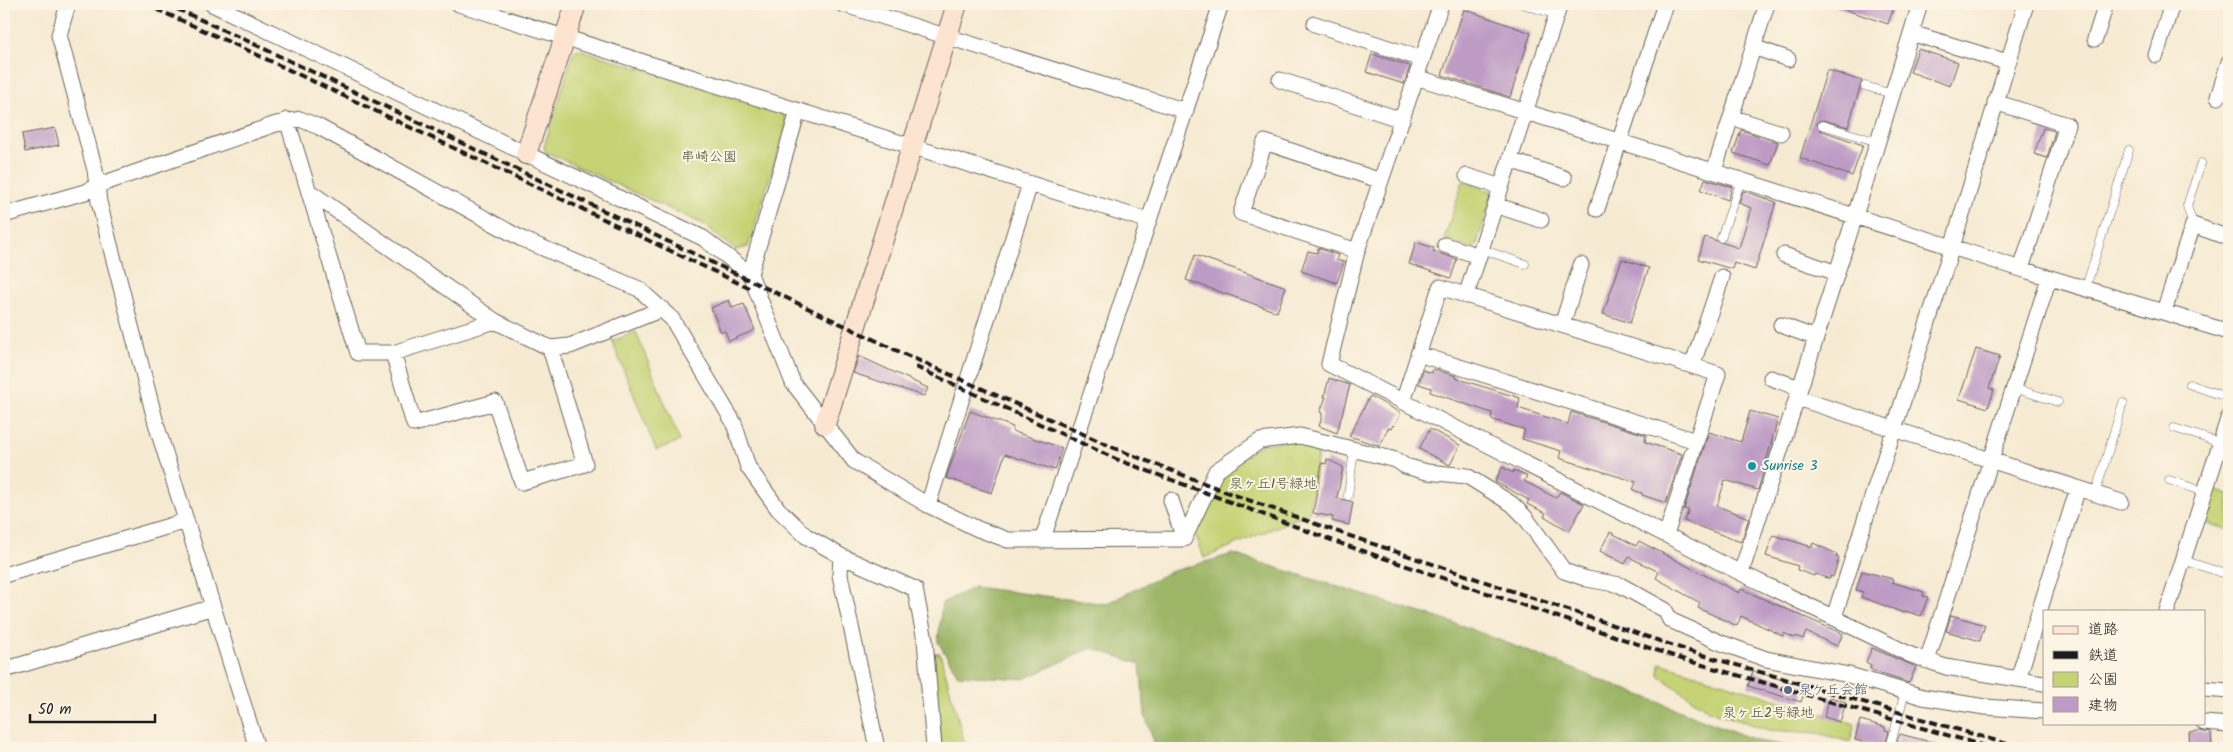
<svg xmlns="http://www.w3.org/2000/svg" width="2233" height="752" font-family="Kalam,'Klee One',sans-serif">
<rect width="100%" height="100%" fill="#fcf5e5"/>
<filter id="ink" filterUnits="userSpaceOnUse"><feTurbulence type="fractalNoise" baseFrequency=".02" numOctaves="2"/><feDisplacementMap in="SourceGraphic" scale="10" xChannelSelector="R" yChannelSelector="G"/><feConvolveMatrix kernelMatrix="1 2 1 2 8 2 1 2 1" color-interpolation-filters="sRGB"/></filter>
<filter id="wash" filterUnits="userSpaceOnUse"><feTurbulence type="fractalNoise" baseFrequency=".0096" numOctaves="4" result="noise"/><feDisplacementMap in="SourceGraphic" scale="20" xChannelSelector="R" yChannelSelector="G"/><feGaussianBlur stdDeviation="1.12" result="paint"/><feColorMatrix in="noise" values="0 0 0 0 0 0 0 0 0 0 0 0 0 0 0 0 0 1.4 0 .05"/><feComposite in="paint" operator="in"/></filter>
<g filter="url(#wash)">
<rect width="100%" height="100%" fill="#f6ead2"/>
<path fill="#c5d374" stroke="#707848" d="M578,49l204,64 5,10 -39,124 -13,3 -30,-25 -159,-73 -2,-5 29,-94z
M1463,181l28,10 2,4 -17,51 -4,3 -28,-10z
M636,332l44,109 -24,9 -44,-109z
M1299,440l20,6 -10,67 -105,45 -10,-28 29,-59 38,-27z
M2211,489l18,6v35l-28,-9z
M933,653h7l26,95h-25z
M1660,663l195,61 -5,18 -32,-9 -50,-3 -60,-20 -49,-34z"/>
<path fill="#9cb566" stroke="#5c6841" d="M1233,554l230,72 295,115 42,7h-644l-11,-33 -5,-51 -48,-16 -68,31 -66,-4 -20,-33 4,-39 32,-16 132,17 64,-32z"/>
<g id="blocks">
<path fill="#be9bc5" d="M1834,4h61l-7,20 -54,-18z
M1464,9l67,24 -21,64 -68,-22z
M1918,49l40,13 -8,24 -40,-14z
M1372,54l38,12 -6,18 -38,-12z
M1827,70l35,11 -14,46 -25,-7 -4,1 -2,3 3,6 43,15 -11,31 -52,-18z
M55,128l4,17 -34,7 -3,-18z
M2043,128l12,3 -8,27 -13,-4z
M1741,130l37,12 -8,23 -37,-12z
M1705,179l27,8 -4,13 -27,-10z
M1743,191l33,11 -21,68 -21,-7 -2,6 -34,-10 7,-22 34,11 12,-40 -12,-5z
M1416,242l18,6 -1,3 24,8 -6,19 -42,-14z
M1318,248l20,7 -2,5 8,2 -7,21 -36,-12 7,-20 9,2z
M1195,255l91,32 -9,25 -91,-32z
M1622,259l27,9 -19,55 -27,-9z
M729,300l3,8 12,-4 11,26 -26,11 -4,-10 -4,1 -10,-24z
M1976,349l24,7 -11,32 5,2 -6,18 -29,-9z
M859,356l69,32 -4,8 -71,-23z
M1433,369l23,7 -1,2 65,20 -2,10 50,16 3,-12 75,23 -1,7 37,12 -16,49 -24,-8v-2l-9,-3 3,-8 -77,-24 2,-7 -39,-12 3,-9 -34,-11 1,-6 -62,-21 1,-4 -12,-4 4,-14 9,3z
M1329,378l21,7 -13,48 -18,-7 3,-8v-5l-2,-1 6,-15h-2z
M1370,396l31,17 -7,13 -1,-1 -2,4 -3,-1 -8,18 -31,-10z
M970,411l43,16 -1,4 50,17 -7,22 -50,-16 -13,39 -46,-15z
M1750,411l28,8 -20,71 -33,-10 -8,26 32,12 -8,24 -57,-21 5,-11 -5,-1 25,-77 32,10z
M1430,429l30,16 -10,20 -31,-16z
M1327,459l16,8 -6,31 16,4 -4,23 -17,-4 1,-4 -20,-4 9,-50 4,1z
M1502,467l11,6 1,-3 13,6 -3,5 32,17 4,-6 24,12 -15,27 -25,-15 2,-3 -19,-9 2,-4 -34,-18z
M1610,532l26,14 3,-5 100,52 2,-4 102,45 -6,12 -31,-14 -3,7 -7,-3 -1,2 -11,-5 -1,3 -42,-20 -4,10 -39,-18 2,-5 -44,-25 3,-6 -30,-15 -4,7 -25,-13z
M1773,535l39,12 1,-4 24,11 -1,3 3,1 -6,19 -3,-1v3l-15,-5 -1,2 -17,-6 1,-4 -32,-10z
M1862,571l31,8 -1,3 32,10 -1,4 5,1 -7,19 -16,-5 -1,2 -43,-16 2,-5 -7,-2z
M1951,615l34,10 -5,16 -34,-10z
M1872,648l44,19 -7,16 -28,-9 -11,-5 1,-4 -5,-3z
M1753,671l53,16 -5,15 -53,-16z
M1830,697l16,5 -6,20 -16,-5z
M1860,720l25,7v3l4,1 -4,17 -30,-8z
M2199,731l12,2 1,15h-22l-1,-16z
M1900,734l38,10v4h-43z"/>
</g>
</g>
<g filter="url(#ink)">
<use href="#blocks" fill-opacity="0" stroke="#68645c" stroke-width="1"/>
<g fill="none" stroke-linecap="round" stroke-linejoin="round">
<defs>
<path id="lane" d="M1522,4l35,11
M1865,86l27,8
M1822,125l56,17
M2193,225l-6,-19 14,-43
M1721,238l20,-58
M1481,249l44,15
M2086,287l43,-137
M2189,384l40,14
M2014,388l44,14
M2174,428l47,15
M2169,480l36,12
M2095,494l28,-91
M1348,496l6,-46
M2183,560l46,15
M1890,747l15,-55"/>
<path id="street" d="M68,4l-9,31 36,135 4,32 58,225 100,321
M212,4l491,234 47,36 43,109 61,78 74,44 50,24 30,11 176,-1 32,-68 44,-30 40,-5 96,24 9,6 22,6 40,4 45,28 13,13 39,54 23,8 33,6 45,25 5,10 49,22 47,17 83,16 74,22 62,10 59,4
M459,4l690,217
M842,4l344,107
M1441,4l-84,247 -28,113 412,209 170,82 35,12 72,12 60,-191
M1315,24l107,35
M1911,33l96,29
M2095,39l11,-35
M1753,47l35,12
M2156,55l16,-51
M1416,77l605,192 208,63
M1280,80l122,40
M2218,97l11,-35
M1995,102l72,23 -46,144
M1731,117l50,16
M287,120l71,233h35l21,71 81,-22 27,80 63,-18 -35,-116
M1510,160l54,18
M1714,171l53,-167
M1467,176l34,11
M310,192l185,129 55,27 20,-2 92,-37
M1495,205l46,15
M1597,209l68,-205
M4,215l81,-23 11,-6 180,-62 24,-5 19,8 203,112 117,50 33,30 62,104 14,44 30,42 28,27 35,20 74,33 10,51 9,108
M1445,245l34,11
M1357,251l-116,-38 24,-71 116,39
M1784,255l53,18
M750,274l48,-163
M1466,296l94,-292
M2164,311l29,-86 36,13
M1562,325l19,-60
M1781,325l35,13
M393,353l102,-32
M1418,354l278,87
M1692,366l30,-89
M1771,378l29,10
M1797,398l324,104
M1403,402l37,-115 278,87 -52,161
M1171,500l13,39
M928,505l102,-321
M1042,541l179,-537
M841,556l-1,19 37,173
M1741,573l114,-357 65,-212
M4,575l182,-54
M2167,611l62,-195
M1834,617l118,-370 74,-243
M1927,661l122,-383
M4,670l209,-63
M2018,679l26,4
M2204,689l25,2
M2204,723l25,2"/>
<path id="secondary" d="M526,154l50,-150
M825,424l132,-420"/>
</defs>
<use href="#lane" stroke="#68645c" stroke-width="9"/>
<use href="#street" stroke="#68645c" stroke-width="17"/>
<use href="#secondary" stroke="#68645c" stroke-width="22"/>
<use href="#lane" stroke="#fff" stroke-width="8"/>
<use href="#street" stroke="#fff" stroke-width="15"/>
<use href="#secondary" stroke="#fde4d1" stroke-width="20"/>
<path stroke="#1c1c1c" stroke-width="4" stroke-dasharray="8 4" stroke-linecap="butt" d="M145,4l102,46 502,238
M166,4l86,39 650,310 217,97 118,46 110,39 345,117 329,96
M916,367l200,92 226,85 343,116 307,88"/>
</g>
</g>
<circle fill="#0f9aa8" stroke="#fcf5e5" stroke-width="2" cx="1752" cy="466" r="5"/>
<circle fill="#5c6f8a" stroke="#fcf5e5" stroke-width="2" cx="1788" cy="690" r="5"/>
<g text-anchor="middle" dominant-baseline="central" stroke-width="4" stroke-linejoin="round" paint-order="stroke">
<g font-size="14" fill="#4f5336" stroke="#fcf5e5">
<text x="709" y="157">串崎公園</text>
<text x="1273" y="484">泉ヶ丘1号緑地</text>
<text x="1768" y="713">泉ヶ丘2号緑地</text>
</g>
<g font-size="14" fill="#0d838f" stroke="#fcf5e5" text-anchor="start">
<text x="1762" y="466">Sunrise 3</text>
</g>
<g font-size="14" fill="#4e5e75" stroke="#fcf5e5" text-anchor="start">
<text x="1798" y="690">泉ケ丘会館</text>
</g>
</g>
<rect width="2233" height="752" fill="none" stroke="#fcf5e5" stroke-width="20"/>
<rect x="2043" y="610" width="162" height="115" fill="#fcf5e5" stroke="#a29e95"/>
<rect x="2053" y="626" width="25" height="8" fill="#fde4d1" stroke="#a29e95"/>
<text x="2088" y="634" font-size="15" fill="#1c1c1c">道路</text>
<rect x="2053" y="651" width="25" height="8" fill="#1c1c1c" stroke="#a29e95"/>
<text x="2088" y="660" font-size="15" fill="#1c1c1c">鉄道</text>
<rect x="2053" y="672" width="25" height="15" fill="#c5d374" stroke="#a29e95"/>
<text x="2088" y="684" font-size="15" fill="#1c1c1c">公園</text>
<rect x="2053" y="697" width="25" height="15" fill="#be9bc5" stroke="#a29e95"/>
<text x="2088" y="710" font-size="15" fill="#1c1c1c">建物</text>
<path d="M30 714v8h125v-8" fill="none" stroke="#1c1c1c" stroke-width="2.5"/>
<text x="38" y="714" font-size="15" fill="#1c1c1c" stroke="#fcf5e5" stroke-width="4" paint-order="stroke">50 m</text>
</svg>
